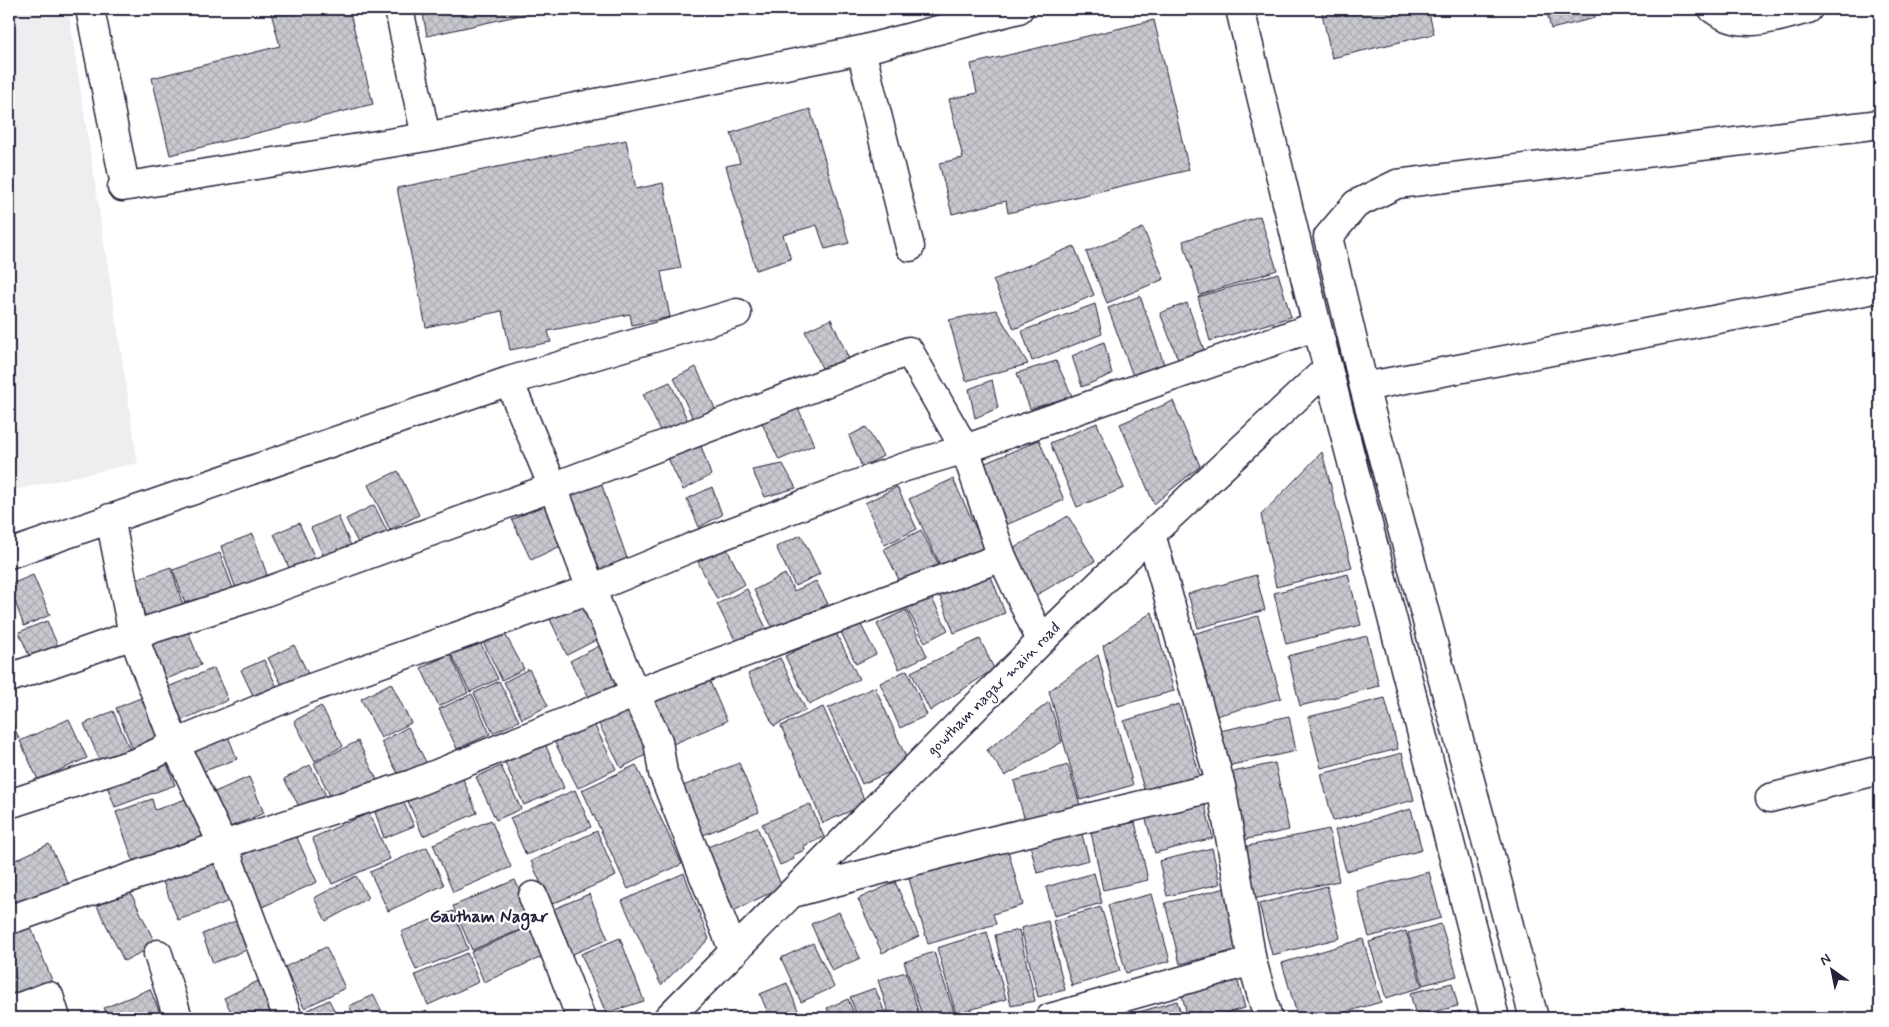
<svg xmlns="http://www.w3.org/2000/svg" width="1889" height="1027" font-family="Mynerve,sans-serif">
<defs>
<pattern id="building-cross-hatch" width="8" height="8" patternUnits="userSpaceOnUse" patternTransform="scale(1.25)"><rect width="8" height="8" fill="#c8c8cf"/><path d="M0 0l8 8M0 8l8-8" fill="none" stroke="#acacb3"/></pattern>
</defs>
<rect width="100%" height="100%" fill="#fff"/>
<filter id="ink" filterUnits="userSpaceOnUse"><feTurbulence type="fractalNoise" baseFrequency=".02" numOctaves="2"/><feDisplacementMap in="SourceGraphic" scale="10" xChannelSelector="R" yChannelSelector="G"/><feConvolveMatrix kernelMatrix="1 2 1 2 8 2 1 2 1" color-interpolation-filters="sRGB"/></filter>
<g filter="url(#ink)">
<path fill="#eeeef1" d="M9,9h59l70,454 -129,28z"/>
<path fill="url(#building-cross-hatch)" stroke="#22223b" d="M270,9h79l24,95 -203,51 -18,-77 128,-32z
M422,9h126l-121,27z
M1321,9h107l6,25 -102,24z
M1546,9h47l2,9 -44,11z
M1154,20l35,150 -181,43 -2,-12 -54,13 -13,-51 24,-5 -14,-59 28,-6 -6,-29z
M810,109l39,134 -24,6 -8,-24 -34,10 8,24 -35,11 -30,-104 14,-3 -9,-30z
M626,140l10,49 27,-6 18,85 -20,4 9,45 -38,8 -2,-11 -82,17 3,11 -41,8 -8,-39 -76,16 -29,-139z
M1260,216l17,54 -77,25 -17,-54z
M1143,228l21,51 -57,24 -21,-51z
M1074,246l20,49 -80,34 -21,-49z
M1278,273l13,44 -81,24 -12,-44z
M1140,296l24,68 -31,12 -25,-68z
M1187,303l20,55 -26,9 -21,-54z
M1095,304l7,30 -70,27 -10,-30z
M996,310l32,54 -62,17 -17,-61z
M831,319l22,49 -26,11 -22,-48z
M1104,342l8,32 -30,13 -10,-31z
M1056,361l16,35 -42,13 -13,-36z
M696,367l22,48 -22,10 -22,-47z
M992,380l6,28 -23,10 -6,-29z
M670,382l18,39 -27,12 -18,-39z
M1173,401l27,65 -46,38 -34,-80z
M796,403l18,42 -35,15 -19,-41z
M1097,423l27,65 -47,19 -27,-64z
M866,427l17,29 -21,11 -13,-31z
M699,440l12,35 -28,15 -17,-36z
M1039,440l25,60 -58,25 -25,-60z
M1322,452l30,116 -76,19 -15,-72z
M783,464l13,24 -31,9 -13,-27z
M398,471l21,44 -29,15 -22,-45z
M599,477l30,87 -38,13 -30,-86z
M953,479l32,69 -43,21 -33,-70z
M712,487l10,28 -23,12 -12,-28z
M897,487l20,42 -32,16 -20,-42z
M547,503l20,40 -36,17 -19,-40z
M374,505l18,36 -28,14 -18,-36z
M338,516l17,39 -27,11 -17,-38z
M1068,516l27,45 -60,35 -26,-45z
M299,523l16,35 -25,12 -16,-36z
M9,527l7,14 -7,2z
M921,530l20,39 -38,19 -19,-39z
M253,534l16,47 -32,11 -16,-46z
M801,535l19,39 -25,12 -19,-39z
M726,547l19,37 -28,15 -19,-37z
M220,553l16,44 -47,17 -16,-44z
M171,567l14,45 -37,12 -15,-44z
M989,571l16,42 -51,20 -16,-42z
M785,574l9,17 22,-10 12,23 -54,27 -20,-41z
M1348,574l13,51 -75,19 -12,-51z
M33,575l17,40 -26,11 -15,-41z
M1256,575l9,35 -67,18 -10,-34z
M747,589l22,45 -30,14 -22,-44z
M930,595l18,35 -23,12 -19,-35z
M578,598l20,41 -31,16 -20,-42z
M906,610l21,46 -28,13 -22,-45z
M1152,612l22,79 -56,15 -15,-60z
M1258,616l23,82 -69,19 -23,-82z
M47,621l14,32 -28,12 -14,-33z
M860,623l16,31 -20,10 -15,-32z
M186,626l15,39 -42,17 -15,-40z
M835,631l24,48 -50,25 -24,-48z
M504,632l20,37 -22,11 -19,-38z
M1367,636l12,50 -79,20 -12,-50z
M980,639l14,30 -64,42 -19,-39z
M479,640l19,39 -28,13 -19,-38z
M294,645l18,37 -25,13 -19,-37z
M599,646l21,40 -29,15 -21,-40z
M9,651l7,17 -7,3z
M450,654l18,39 -29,13 -18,-38z
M1098,655l35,130 -53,15 -31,-109z
M780,658l26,52 -32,16 -26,-52z
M264,660l17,35 -23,11 -17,-36z
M214,668l14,32 -46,20 -14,-33z
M529,669l19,37 -26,13 -18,-37z
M907,670l20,45 -27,13 -20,-45z
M707,675l20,46 -61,26 -20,-46z
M499,681l20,40 -26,12 -19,-40z
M391,683l20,40 -30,15 -20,-39z
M875,687l34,77 -47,20 -34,-76z
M472,694l18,40 -33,15 -18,-40z
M148,695l18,43 -32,14 -18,-44z
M1385,698l13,51 -77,19 -13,-51z
M1049,702l13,40 -57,34 -18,-26z
M634,704l23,45 -36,19 -23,-46z
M1179,704l23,79 -55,16 -23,-78z
M321,706l22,40 -28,15 -21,-40z
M823,707l43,97 -43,19 -42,-97z
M113,711l21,48 -29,13 -21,-48z
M9,716l10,22 -10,5z
M1289,716l7,35 -69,15 -7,-35z
M69,719l18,39 -49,22 -18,-39z
M592,720l24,49 -38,19 -25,-49z
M408,727l19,37 -26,15 -20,-37z
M228,736l9,23 -38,14 -9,-23z
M543,739l21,49 -40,17 -22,-49z
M358,741l22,45 -44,22 -22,-45z
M1402,753l12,47 -81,21 -12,-47z
M164,755l11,30 -60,22 -11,-29z
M739,763l20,49 -63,26 -20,-49z
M1275,763l14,67 -46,10 -15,-67z
M310,765l20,38 -25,14 -21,-38z
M636,765l46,99 -54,25 -46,-99z
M1068,765l12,40 -55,16 -11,-40z
M501,766l20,43 -25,11 -20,-43z
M459,769l18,44 -54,23 -19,-44z
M249,777l15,36 -39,16 -15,-35z
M575,790l16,37 -65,28 -16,-37z
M194,796l16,47 -74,26 -20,-57 36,-13 3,11z
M1203,797l10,41 -58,15 -11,-41z
M403,801l11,25 -30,12 -9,-26z
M810,804l14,33 -20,9 1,4 -12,5 1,4 -14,6 -18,-41z
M1411,809l11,41 -76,21 -11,-41z
M369,813l21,46 -58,25 -20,-46z
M491,820l20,47 -58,25 -20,-48z
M1135,822l13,58 -45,10 -12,-58z
M757,827l25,60 -51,25 -26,-64z
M1329,829l10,52 -86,18 -10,-52z
M294,831l23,51 -57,26 -23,-51z
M597,831l19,45 -66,29 -19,-44z
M1081,831l8,29 -52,13 -7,-29z
M1006,843l17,62 -30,9 3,10 -68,20 -21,-72z
M49,844l22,45 -62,20v-46z
M427,847l17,38 -56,26 -18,-39z
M1212,848l8,36 -53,12 -8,-35z
M219,849l19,49 -60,22 -19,-48z
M1429,872l12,46 -72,19 -12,-46z
M684,873l25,66 -48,46 -39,-84z
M1094,873l8,30 -48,13 -8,-29z
M356,876l12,22 -42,23 -12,-23z
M515,880l19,44 -62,26 -19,-44z
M895,882l24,54 -37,17 -24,-54z
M1327,886l13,52 -68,17 -13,-51z
M1226,888l14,61 -60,15 -15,-61z
M129,889l27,56 -32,16 -27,-55z
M589,894l19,45 -40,17 -19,-45z
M1152,894l18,67 -44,12 -18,-68z
M1101,907l19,64 -48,15 -19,-65z
M453,911l15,38 -52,21 -15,-38z
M839,912l21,46 -28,13 -21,-47z
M249,916l11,29 -47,18 -11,-29z
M1048,921l17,69 -27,7 -17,-69z
M1441,924l16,52 -34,9 -15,-52z
M30,925l23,58 -42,17 -2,-6v-60z
M529,927l13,30 -58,25 -13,-30z
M1019,930l16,71 -24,5 -16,-71z
M1406,931l16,56 -36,11 -17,-56z
M987,932l19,67 -50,15 -19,-66z
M620,938l24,63 -38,12 -25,-59z
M1363,939l18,63 -56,16h-27l-16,-55z
M813,943l21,44 -33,15 -20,-44z
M326,947l19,41 -41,20 -19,-41z
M934,952l22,66h-33l-19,-56z
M467,953l12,29 -51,23 -13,-30z
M906,972l14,46h-30l-12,-38z
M266,977l10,41h-42l-10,-20z
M1237,978l8,30 -39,10h-18l-7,-26z
M787,983l14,35h-31l-10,-24z
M1452,983l6,23 -42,10 -6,-23z
M875,988l12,30h-29l-8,-21z
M150,989l12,29h-53l-5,-10z
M374,995l11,23h-30l-6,-12z
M848,999l8,19h-25l-4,-10z
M329,1000l9,18h-34l-2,-5z
M1177,1001l5,17h-49l-1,-4z
M36,1007l5,11h-29z
M1461,1011l2,7h-36z"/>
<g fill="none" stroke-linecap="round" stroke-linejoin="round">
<defs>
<path id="minor" d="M90,9l33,166
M399,9l27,128
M1240,9l77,317 178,692
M1713,9c30,22 62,9 95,0
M861,50l49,197
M122,187l304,-50 435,-87 158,-41
M509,381l44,106 38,102 47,111 20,41 5,32 71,179
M1364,387l516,-99
M110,518l23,117 42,109 48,101 65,173
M9,554l500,-173 228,-68
M1041,641l-39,-84 -37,-108 352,-123
M9,678l124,-43 113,-36 307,-112 356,-136 56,98 -63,19 -50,18 -157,60 -104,43 -283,100 -133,55 -37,18 -129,42
M1221,786l31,175 16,57
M1770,798l110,-28
M793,893l185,-49 243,-58 -70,-252
M533,896l48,122
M9,920l214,-75 189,-61 224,-91 366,-136
M158,954l20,64
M9,1011l40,-15 7,22
M668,1018l373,-377 110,-107 177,-166
M1050,1018l202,-57
M1534,1018l-170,-631 -36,-150 28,-33 41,-20 483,-60"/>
</defs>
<use href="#minor" stroke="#22223b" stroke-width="31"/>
<use href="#minor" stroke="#fff" stroke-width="28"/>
</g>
</g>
<g text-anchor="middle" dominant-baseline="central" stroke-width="4.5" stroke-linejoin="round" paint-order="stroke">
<g font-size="16" fill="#22223b" stroke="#fff">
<text transform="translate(994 689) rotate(-45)">gowtham nagar main road</text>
</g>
<g font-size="18" font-weight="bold" fill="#22223b" stroke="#fff">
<text x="489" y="917">Gautham Nagar</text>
</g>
</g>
<rect width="1889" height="1027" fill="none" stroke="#fff" stroke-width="30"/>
<rect x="15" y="15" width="1859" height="997" fill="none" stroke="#22223b" stroke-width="2" filter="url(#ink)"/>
<g transform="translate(1832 970) rotate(327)" stroke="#ffffff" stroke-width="4" paint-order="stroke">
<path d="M0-4L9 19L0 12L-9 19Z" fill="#22223b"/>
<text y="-8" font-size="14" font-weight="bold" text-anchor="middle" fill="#22223b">N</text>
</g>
</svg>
